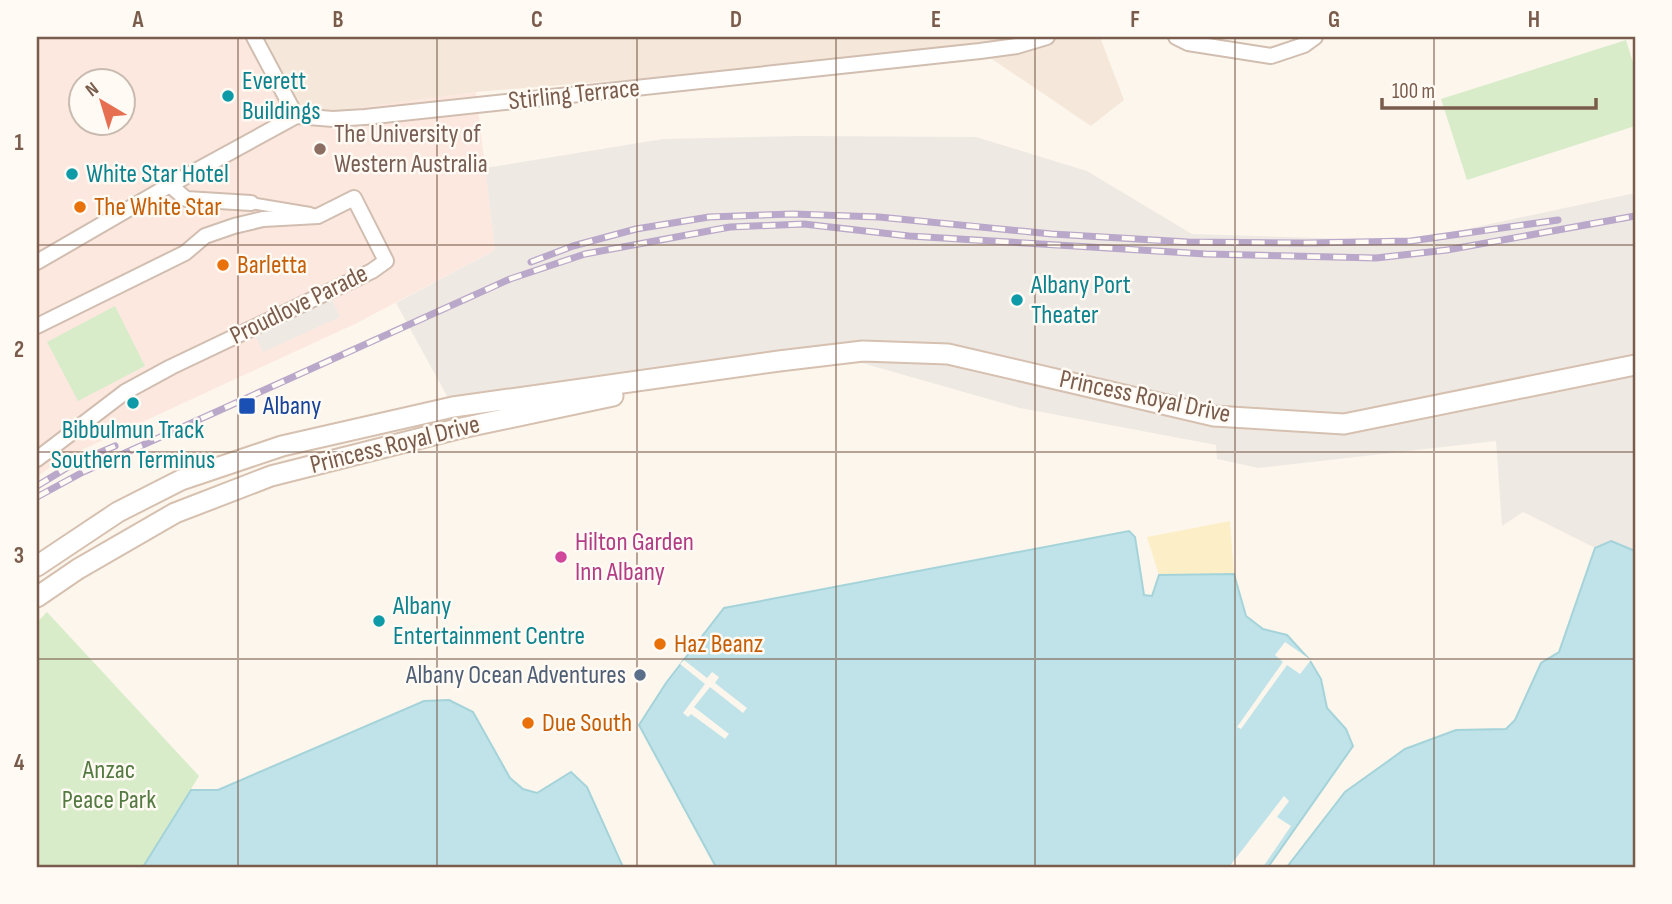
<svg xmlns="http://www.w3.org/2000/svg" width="1672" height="904" font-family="'Sofia Sans Condensed',sans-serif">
<rect width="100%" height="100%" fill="#fdf6ec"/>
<path fill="#f5e8da" d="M251,37h849l24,63 -33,26 -111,-75 -504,41 -183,27z"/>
<path fill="#fde8e0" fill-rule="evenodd" d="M37,37h217l43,79 179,-24 19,158 -138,73 -297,137 -23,17zM80,80h42v42h-42z"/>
<path fill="#efe9e4" d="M802,136l174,1 111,34 105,63 219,7 224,-48v358l-24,-10 -16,7 -72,-36 -21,14 -6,-85 -238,27 -41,-9 -1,-14 -196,-37 -165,-47 -402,46 -57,-104 99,-53 -10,-82 178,-29z
M331,297l9,20 -77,35 -10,-20z"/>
<path fill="#d8ecc9" d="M1626,40l9,29v57l-168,54 -26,-81z
M115,306l30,60 -67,35 -31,-59z
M47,612l152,164 -56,91h-106v-245z"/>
<path fill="#fcefc7" d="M1230,521l4,53 -75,1 -12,-38z"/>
<path fill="#bfe3e8" stroke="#a5d3da" stroke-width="2" d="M1129,531l6,6 9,58 8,1 7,-21 75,-1 12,42 17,13 24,6 22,24 12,20 6,29 19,21 7,17 -85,121h-552l-77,-142 27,-42 58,-75z
M1611,541l24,10v316h-348l58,-75 60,-43 51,-19 50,-1 9,-9 26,-57 18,-11 36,-104z
M449,700l24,12 37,66 13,11 14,4 34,-21 16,15 36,80h-480l48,-77h27l206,-89z"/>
<path fill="#fdf6ec" d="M1285,642l26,18 -11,14 -13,-9 -46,64 -4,-2 46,-65 -8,-7z
M684,660l23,18 5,-6 7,5 -4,6 32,25 -4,5 -33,-26 -16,20 35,27 -4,5 -34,-25 -3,3 -5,-4 22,-29 -25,-20z
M1284,796l5,5 -12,16 14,9 -28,41h-34z"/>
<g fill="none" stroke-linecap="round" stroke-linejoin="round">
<defs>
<path id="pedestrian" d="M251,203l59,10"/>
<path id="minor" d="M254,37l42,79
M1176,37l12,6 83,13 33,-11 11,-8
M170,185l16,14 65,4
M37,262l133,-77 126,-69 37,3 32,-2 615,-66 37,-5 30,-9
M37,326l148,-73 20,-17 29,-10 29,-7 55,-3 36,-18 32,63 -14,10 -201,96 -46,25 -88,67"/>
<path id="secondary" d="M37,566l81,-54 63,-32 101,-34 171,-39 326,-46 84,-10 85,3 266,62 130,8 291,-59
M37,597l41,-28 97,-56 96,-37 186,-47 156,-33"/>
</defs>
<use href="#pedestrian" stroke="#d1beb0" stroke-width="14"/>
<use href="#minor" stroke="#d1beb0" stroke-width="18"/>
<use href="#secondary" stroke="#d6c0b0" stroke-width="23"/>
<use href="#pedestrian" stroke="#fff" stroke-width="10"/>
<use href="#minor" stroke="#fff" stroke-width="14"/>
<use href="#secondary" stroke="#fff" stroke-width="19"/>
<defs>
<path id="rail" d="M531,262l42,-16 63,-17 73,-12 84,-3 86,3 173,17 136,8 118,1 105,-2 147,-21
M37,486l36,-22 42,-18
M37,497l46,-25 427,-193 75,-25 145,-27 74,-3 105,12 297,18 170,4 71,-8 188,-34"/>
</defs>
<use href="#rail" stroke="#b9a8c9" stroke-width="7"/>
<use href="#rail" stroke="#fffaf3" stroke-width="4.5" stroke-dasharray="13" stroke-linecap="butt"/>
</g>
<path fill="none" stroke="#7a5c4d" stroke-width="2" stroke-opacity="0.55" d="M238,37v830M437,37v830M637,37v830M836,37v830M1035,37v830M1235,37v830M1434,37v830M37,245h1598M37,452h1598M37,659h1598"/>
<g fill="#0f9aa8" stroke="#fffaf3" stroke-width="2.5">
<circle cx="228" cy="96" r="7"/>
<circle cx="72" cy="174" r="7"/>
<circle cx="1017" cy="300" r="7"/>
<circle cx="133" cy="403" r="7"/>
<circle cx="379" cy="621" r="7"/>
</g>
<circle fill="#8d6e63" stroke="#fffaf3" stroke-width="2.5" cx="320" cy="149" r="7"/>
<g fill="#e8710a" stroke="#fffaf3" stroke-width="2.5">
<circle cx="80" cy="207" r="7"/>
<circle cx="223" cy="265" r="7"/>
<circle cx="660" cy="644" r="7"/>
<circle cx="528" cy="723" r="7"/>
</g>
<rect fill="#1a4fb4" stroke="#fffaf3" stroke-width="2.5" x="238" y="397" width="18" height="18" rx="3.5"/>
<circle fill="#d1479c" stroke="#fffaf3" stroke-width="2.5" cx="561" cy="557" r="7"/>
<circle fill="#5c6f8a" stroke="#fffaf3" stroke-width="2.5" cx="640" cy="675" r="7"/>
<g text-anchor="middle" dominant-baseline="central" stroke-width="5" stroke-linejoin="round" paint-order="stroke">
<g font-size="26" fill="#0d838f" stroke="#fffaf3" text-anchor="start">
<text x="242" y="81">Everett<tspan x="242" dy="30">Buildings</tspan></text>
<text x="86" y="174">White Star Hotel</text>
<text x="1031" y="285">Albany Port<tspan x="1031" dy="30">Theater</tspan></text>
<text x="133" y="430" text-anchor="middle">Bibbulmun Track<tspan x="133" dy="30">Southern Terminus</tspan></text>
<text x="393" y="606">Albany<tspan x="393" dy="30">Entertainment Centre</tspan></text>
</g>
<g font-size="26" fill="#7a5c4d" stroke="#fffaf3">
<text transform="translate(574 95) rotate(-6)">Stirling Terrace</text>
<text transform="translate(299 305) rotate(-26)">Proudlove Parade</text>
<text transform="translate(1145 397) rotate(12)">Princess Royal Drive</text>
<text transform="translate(395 445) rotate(-14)">Princess Royal Drive</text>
</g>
<g font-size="26" fill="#785e54" stroke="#fffaf3" text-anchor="start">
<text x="334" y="134">The University of<tspan x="334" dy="30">Western Australia</tspan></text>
</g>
<g font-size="26" fill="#c56008" stroke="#fffaf3" text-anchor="start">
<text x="94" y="207">The White Star</text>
<text x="237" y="265">Barletta</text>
<text x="674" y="644">Haz Beanz</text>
<text x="542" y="723">Due South</text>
</g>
<g font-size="26" fill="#164399" stroke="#fffaf3" text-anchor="start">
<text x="263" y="406">Albany</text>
</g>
<g font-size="26" fill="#b23c85" stroke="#fffaf3" text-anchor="start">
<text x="575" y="542">Hilton Garden<tspan x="575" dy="30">Inn Albany</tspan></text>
</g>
<g font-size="26" fill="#4e5e75" stroke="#fffaf3" text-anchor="end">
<text x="626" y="675">Albany Ocean Adventures</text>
</g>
<g font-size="26" fill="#537a41" stroke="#fffaf3">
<text x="109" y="770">Anzac<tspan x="109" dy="30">Peace Park</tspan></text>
</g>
</g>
<rect width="1672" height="904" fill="none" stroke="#fffaf3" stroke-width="77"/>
<g transform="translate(102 102) rotate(322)"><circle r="33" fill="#fffaf3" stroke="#cabbb1" stroke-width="2"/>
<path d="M0-5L12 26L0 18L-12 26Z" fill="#e76f51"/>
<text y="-10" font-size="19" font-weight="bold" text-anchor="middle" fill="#7a5c4d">N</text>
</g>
<path d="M1382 98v10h214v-10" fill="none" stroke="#7a5c4d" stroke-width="3.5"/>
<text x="1392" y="98" font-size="21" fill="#7a5c4d" stroke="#fffaf3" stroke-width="5" paint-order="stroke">100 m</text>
<rect x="38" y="38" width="1596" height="828" fill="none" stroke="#7a5c4d" stroke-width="2.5"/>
<g font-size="23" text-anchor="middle" font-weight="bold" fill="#7a5c4d">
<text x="138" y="27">A</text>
<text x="338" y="27">B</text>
<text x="537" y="27">C</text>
<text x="736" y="27">D</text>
<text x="936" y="27">E</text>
<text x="1135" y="27">F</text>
<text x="1334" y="27">G</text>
<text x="1534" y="27">H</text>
<text x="19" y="150">1</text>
<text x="19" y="357">2</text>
<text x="19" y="563">3</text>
<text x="19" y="770">4</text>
</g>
</svg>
